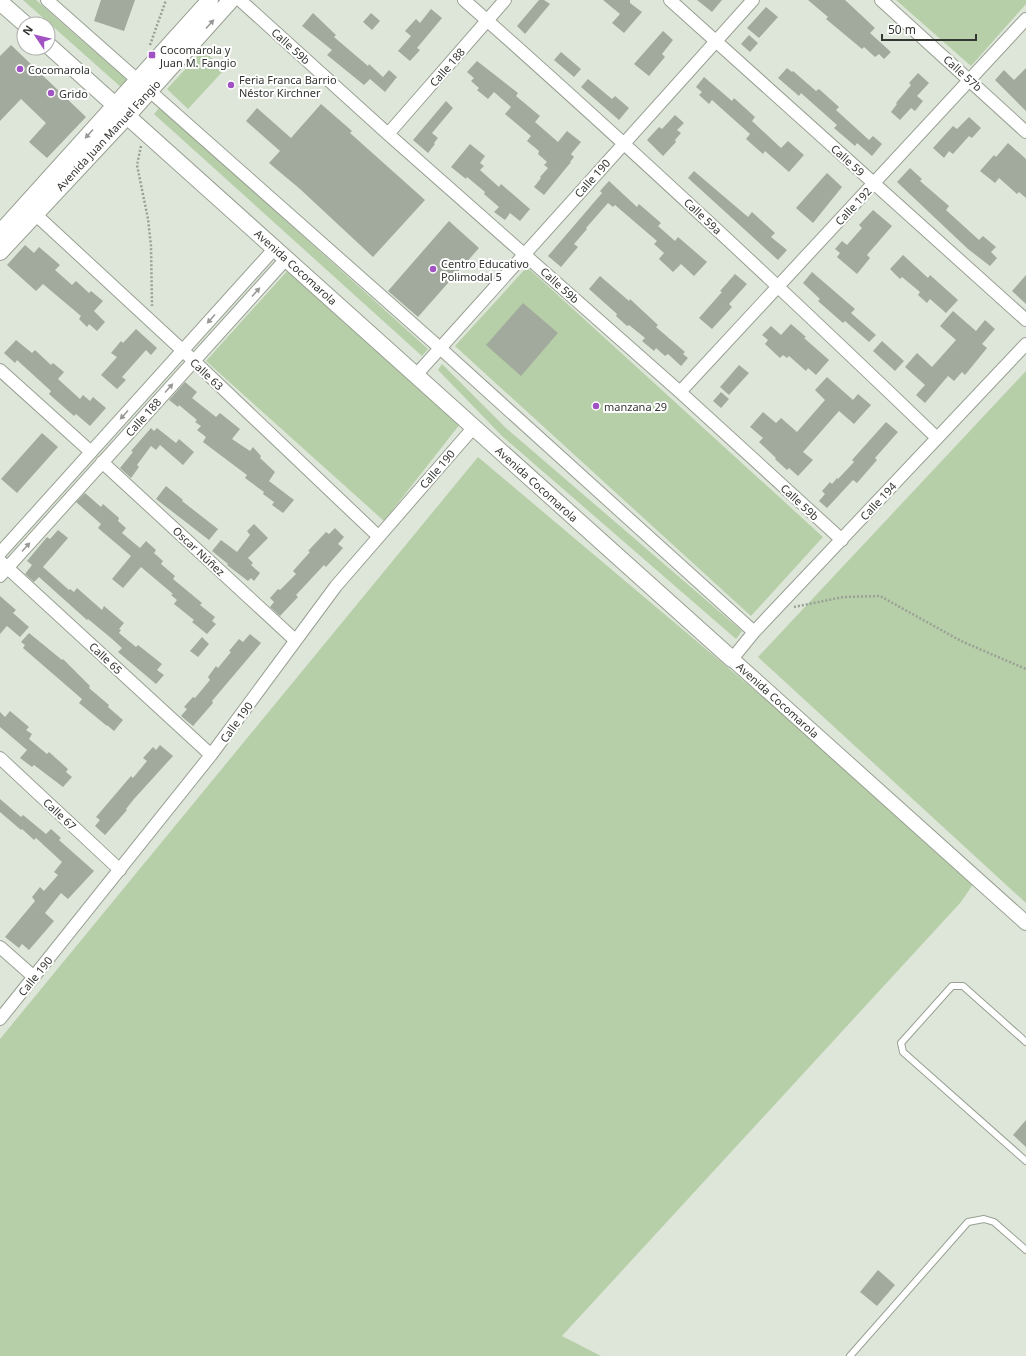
<svg xmlns="http://www.w3.org/2000/svg" width="1026" height="1356" font-family="'Noto Sans',sans-serif">
<rect width="100%" height="100%" fill="#dde6d8"/>
<path fill="#b7cfa9" d="M23,0h13l92,81 -6,7z
M896,0h130v4l-55,62z
M203,50l21,20 -36,39 -21,-20z
M160,107l268,242 -6,7 -268,-242z
M527,267l296,270 -72,79 -296,-270z
M289,269l171,155 -76,97 -178,-160z
M442,364l64,64 236,203 -6,8 -234,-203 -64,-66z
M1026,371v532l-268,-246z
M478,457l450,379 48,44 -15,22 -399,434 39,20h-601v-317z"/>
<path fill="#a1aa9c" d="M101,0h34l-11,31 -30,-10z
M539,0h5l6,4 -25,30 -8,-8z
M603,0h27v3l12,9 -18,21 -12,-10 8,-9z
M697,0h25l-10,12z
M808,0h37l30,28 -5,5 21,19 -7,7 -5,-5 -4,3 -11,-10 -2,2 -36,-30 2,-2z
M766,7l12,10 -19,21 -12,-10z
M431,9l11,9 -25,30 3,2 -10,11 -12,-10 13,-15 -6,-5 11,-12 4,4z
M313,13l23,22 -2,2 34,29 1,-2 14,13 6,-7 8,7 -12,15 -15,-13 -6,6 -37,-30 5,-5 -30,-24z
M371,13l9,8 -8,9 -9,-8z
M663,31l10,9 -11,14 3,3 -16,19 -15,-12z
M749,35l9,8 -8,9 -9,-8z
M11,45l75,72 -39,41 -18,-16 17,-19 -25,-24 -21,22v-65z
M561,52l20,17 -7,8 -20,-17z
M477,61l41,32 -2,3 24,20 -5,6 23,20 9,-11 14,11 -10,12 3,3 -4,5h1l-27,33 -10,-8 7,-9 -1,-1 8,-9 -4,-3 3,-3 -9,-8 1,-3 -12,-10 4,-5 -26,-22 6,-7 -17,-15 -6,7 -11,-9 2,-2 -8,-7 3,-3 -7,-6z
M787,68l5,4 1,-1 23,20 3,-2 20,18 -3,3 33,30 4,-4 9,8 -10,12 -15,-13 -2,3 -21,-18 3,-3 -36,-32 -2,3 -21,-18z
M1026,68v43l-31,-31 9,-10 10,10z
M918,73l11,10 -12,13 6,5 -8,10 -4,-3 -11,12 -9,-8 6,-8 -1,-1 15,-18 -2,-2z
M704,77l28,24 2,-3 21,19 -3,4 29,27 7,-7 16,14 -15,17 -24,-21 -2,3 -17,-15 4,-5 -38,-34 -3,4 -10,-9 3,-3 -6,-5z
M588,79l24,20 3,-3 14,12 -10,12 -38,-33z
M446,101l7,7 -21,25 6,5 -4,5 1,1 -7,9 -15,-13z
M321,104l31,27 -2,2 75,67 -52,57 -73,-68 -31,-26 11,-12 -34,-30 11,-13 34,30z
M675,115l9,8 -7,7 4,3 -6,7 1,2 -13,14 -16,-16 12,-13 3,2z
M969,117l12,11 -9,10 -3,-2 -16,18 -4,-3 -5,7 -11,-10 20,-22 4,3z
M1008,143l18,16v39l-7,-6 -2,2 -18,-16 -4,5 -15,-12 14,-16 2,2z
M470,144l15,12 -5,7 4,3 -4,4 19,17 2,-3 29,25 -10,12 -10,-8 -5,7 -11,-8 5,-5 -15,-13 1,-2 -18,-15 -1,2 -15,-12z
M910,168l12,11 -2,2 29,25 -3,4 33,30 4,-4 13,11 -5,5 6,6 -7,8 -22,-17 -71,-67z
M694,171l54,46 4,-5 23,21 -4,4 16,13 -9,10 -90,-82z
M827,173l15,14 -29,36 -17,-15z
M609,181l28,26 2,-3 22,19 -3,3 17,15 3,-4 29,25 -13,14 -13,-12 -8,8 -14,-13 5,-6 -10,-9 3,-3 -42,-36 -2,2 -5,-4 -22,25 1,1 -13,15 4,3 -17,20 -13,-11 54,-63 -2,-2z
M873,210l19,16 -25,29 3,3 -13,16 -20,-17 3,-4 -5,-4 7,-8 5,4 15,-17 -3,-3z
M449,221l30,27 -61,69 -30,-26z
M25,245l9,8 5,-6 21,18 -5,5 17,15 4,-4 13,12 2,-2 12,10 -9,10 11,11 -8,9 -8,-7 -2,3 -8,-8 2,-3 -38,-32 -7,7 -29,-26z
M903,255l25,23 2,-3 28,25 -12,13 -16,-14 -3,4 -9,-8 2,-3 -18,-15 -2,2 -10,-10z
M812,272l43,37 -4,4 25,22 -7,7 -24,-21 -2,2 -25,-22 2,-2 -17,-16z
M735,274l12,10 -18,20 3,3 -20,22 -13,-11 23,-26 -2,-1z
M1026,275v29l-14,-13z
M600,276l29,25 1,-2 28,26 -2,2 29,25 -2,2 5,4 -7,8 -13,-12 -3,2 -9,-8 -2,3 -12,-10 3,-3 -16,-13 -2,1 -11,-10 1,-2 -28,-25z
M523,303l35,30 -37,43 -35,-31z
M953,311l23,20 9,-11 10,9 -13,15 5,4 -22,27 -3,-3 -8,9 -6,-5 -23,27 -9,-8 9,-10 -20,-18 12,-14 15,14 24,-27 -16,-14z
M791,324l15,13 -2,1 25,22 -13,15 -8,-7 -2,3 -17,-15 -2,2 -4,-3 -3,3 -15,-14 3,-4 -6,-5 9,-9 10,9z
M136,329l21,19 -6,7 -5,-5 -24,27 4,3 -9,9 -16,-14 16,-18 -6,-4 10,-12 2,2z
M16,340l16,13 3,-3 16,15 2,-2 11,9 -6,7 22,20 3,-4 7,6 3,-4 13,11 -16,18 -14,-12 -2,2 -25,-22 2,-3 -34,-31 -2,3 -11,-10z
M882,341l22,20 -9,10 -22,-20z
M739,365l10,8 -20,22 -9,-8z
M827,377l26,23 5,-6 13,11 -17,19 -15,-13 -36,41 10,8 -15,16 -9,-8 -2,2 -12,-11 1,-1 -17,-16 4,-4 -13,-11 13,-15 13,11 5,-5 16,14 28,-32 -10,-10z
M185,382l12,10 -5,6 24,19 4,-4 20,16 -8,10 18,12 3,-4 8,9 -1,2 15,14 -6,9 25,19 -11,13 -11,-8 2,-3 -11,-8 1,-2 -19,-14 2,-3 -44,-33 3,-5 -9,-7 4,-4 -6,-4 2,-2 -18,-15 -1,2 -9,-7z
M721,392l8,7 -8,9 -8,-7z
M886,422l12,10 -23,26 2,2 -20,23 -4,-3 -26,28 -8,-7 6,-7 -3,-3 8,-9 2,2 5,-6 1,1 16,-17 -2,-2z
M151,428l3,3 3,-3 19,15 3,-4 15,13 -11,13 -23,-20 -4,5 -5,-4 -14,19 2,2 -8,11 -11,-10 13,-16 -2,-1z
M42,433l16,14 -41,46 -16,-14z
M166,486l17,14 -1,1 36,28 -9,11 -53,-41z
M85,493l16,14 2,-3 16,14 -1,3 8,7 -4,5 18,15 6,-7 10,9 -2,3 9,8 -2,3 14,12 -2,3 29,24 -2,2 15,12 -3,4 4,3 -9,10 -15,-12 2,-2 -20,-16 3,-4 -6,-5 2,-1 -32,-27 -18,21 -11,-9 19,-23 -33,-28 3,-4 -25,-22z
M254,524l14,14 -20,20 5,5 -2,2 9,8 -6,8 -3,-3 -3,3 -21,-16 1,-1 -16,-13 9,-11 16,12 13,-17 -3,-4z
M335,528l9,9 -6,7 5,4 -17,19 -2,-2 -28,30 2,2 -18,19 -10,-9 4,-5 -4,-4 8,-9 2,1 16,-16 -3,-3 17,-19 -2,-1 18,-19 3,2z
M58,530l10,8 -25,29 26,23 1,-1 4,3 3,-4 25,22 2,-4 20,17 -5,6 2,1 -2,3 17,14 2,-2 24,19 -5,6 7,5 -8,9 -38,-32 4,-4 -11,-10 -23,-19 -1,1 -48,-43 -5,5 -9,-8 7,-9 -5,-4 20,-24 3,2z
M0,596l16,14 -3,3 16,14 -9,10 -13,-11 -7,8z
M29,633l33,27 1,-1 27,27 -1,2 20,17 -1,2 15,13 -9,11 -7,-6v1l-28,-23 3,-4 -59,-51 2,-3 -4,-3z
M250,634l11,9 -49,58 1,2 -20,23 -12,-10 6,-7 -3,-2 9,-10 2,1 15,-18 -2,-3 8,-11 2,2 13,-16 -2,-1 10,-12 4,3z
M202,637l7,7 -11,13 -8,-6z
M10,711l19,16 -3,3 6,4 -3,5 18,15 2,-2 19,17 -2,3 6,5 -9,10 -29,-22 -2,2 -12,-9 7,-8 -27,-23v-15l5,5z
M160,745l13,11 -39,43 -8,10 1,1 -22,25 -10,-9 5,-6 -4,-3 35,-41 2,2 14,-17 -4,-3 10,-11 3,3z
M0,799l21,18 2,-2 23,19 5,-5 10,9 -2,2 35,31 -26,28 -7,-6 -16,20 9,8 -25,29 -7,-6 -3,4 -14,-11 30,-36 -3,-4 8,-10 4,4 14,-16 -4,-3 8,-10 -26,-24 -2,2 -12,-11 -1,1 -21,-18z
M1026,1120v27l-13,-12z
M878,1270l17,15 -18,21 -17,-14z"/>
<g fill="none" stroke-linecap="round" stroke-linejoin="round">
<defs>
<path id="service" d="M1026,1042l-63,-56h-11l-51,57 2,9 123,109
M850,1356l118,-134 16,-3 10,3 32,28"/>
<path id="minor" d="M47,0l393,348 314,284
M240,0l148,134 292,258 162,148
M464,0c161,142 318,289 473,438
M670,0l356,320
M881,0l145,132
M388,134l117,-134
M35,214l159,147 184,175
M0,370l91,82
M416,375l337,-375
M680,392l346,-373
M102,462l193,178
M0,553l275,-305
M0,561l211,194
M0,576l286,-317
M732,659l22,-27 272,-288
M0,758l120,112
M0,947l34,30
M0,1019l211,-264 125,-169 138,-159"/>
<path id="tertiary" d="M732,659l294,264"/>
<path id="secondary" d="M0,2l25,22
M48,45l684,614
M0,233l210,-233
M0,252l127,-136 104,-116"/>
</defs>
<use href="#service" stroke="#98a093" stroke-width="8"/>
<use href="#minor" stroke="#98a093" stroke-width="14"/>
<use href="#tertiary" stroke="#98a093" stroke-width="16"/>
<use href="#secondary" stroke="#98a093" stroke-width="18"/>
<path stroke="#99a095" stroke-width="2.5" stroke-dasharray="2 2" stroke-linecap="butt" d="M150,45l16,-45
M141,146l-4,19 11,54 3,27 1,60
M794,607l49,-10 37,-1 81,45 65,28"/>
<use href="#service" stroke="#fff" stroke-width="6"/>
<use href="#minor" stroke="#fff" stroke-width="12"/>
<use href="#tertiary" stroke="#fff" stroke-width="14"/>
<use href="#secondary" stroke="#fff" stroke-width="16"/>
</g>
<defs><path id="oneway-solid" d="M-6-.8H1V-3.2L6.5 0L1 3.2V.8H-6Z"/></defs>
<g fill="#999a98">
<use href="#oneway-solid" transform="translate(210 24) rotate(-48)"/>
<use href="#oneway-solid" transform="translate(89 134) rotate(132)"/>
<use href="#oneway-solid" transform="translate(256 292) rotate(-48)"/>
<use href="#oneway-solid" transform="translate(211 319) rotate(132)"/>
<use href="#oneway-solid" transform="translate(169 388) rotate(-48)"/>
<use href="#oneway-solid" transform="translate(124 415) rotate(132)"/>
<use href="#oneway-solid" transform="translate(26 547) rotate(-48)"/>
</g>
<g fill="#a153c4" stroke="#fff" stroke-width="1.5">
<rect x="148" y="51" width="8" height="8" rx="2"/>
<circle cx="20" cy="69" r="4"/>
<circle cx="231" cy="85" r="4"/>
<circle cx="51" cy="93" r="4"/>
<circle cx="433" cy="269" r="4"/>
<circle cx="596" cy="406" r="4"/>
</g>
<g text-anchor="middle" dominant-baseline="central" stroke-width="4" stroke-linejoin="round" paint-order="stroke">
<g font-size="11" fill="#333631" stroke="#fff">
<text transform="translate(291 46) rotate(42)">Calle 59b</text>
<text transform="translate(447 67) rotate(-49)">Calle 188</text>
<text transform="translate(963 73) rotate(42)">Calle 57b</text>
<text transform="translate(108 135) rotate(-47)">Avenida Juan Manuel Fangio</text>
<text transform="translate(848 160) rotate(42)">Calle 59</text>
<text transform="translate(592 178) rotate(-48)">Calle 190</text>
<text transform="translate(853 206) rotate(-47)">Calle 192</text>
<text transform="translate(703 216) rotate(43)">Calle 59a</text>
<text transform="translate(296 267) rotate(42)">Avenida Cocomarola</text>
<text transform="translate(560 285) rotate(42)">Calle 59b</text>
<text transform="translate(207 374) rotate(43)">Calle 63</text>
<text transform="translate(143 417) rotate(-48)">Calle 188</text>
<text transform="translate(437 469) rotate(-49)">Calle 190</text>
<text transform="translate(537 484) rotate(42)">Avenida Cocomarola</text>
<text transform="translate(878 501) rotate(-47)">Calle 194</text>
<text transform="translate(800 502) rotate(43)">Calle 59b</text>
<text transform="translate(199 551) rotate(43)">Oscar Núñez</text>
<text transform="translate(106 658) rotate(43)">Calle 65</text>
<text transform="translate(778 700) rotate(42)">Avenida Cocomarola</text>
<text transform="translate(236 722) rotate(-54)">Calle 190</text>
<text transform="translate(60 814) rotate(43)">Calle 67</text>
<text transform="translate(35 976) rotate(-51)">Calle 190</text>
</g>
<g font-size="11" fill="#333631" stroke="#fff" text-anchor="start">
<text x="160" y="49">Cocomarola y<tspan x="160" dy="13">Juan M. Fangio</tspan></text>
<text x="28" y="69">Cocomarola</text>
<text x="239" y="79">Feria Franca Barrio<tspan x="239" dy="13">Néstor Kirchner</tspan></text>
<text x="59" y="93">Grido</text>
<text x="441" y="263">Centro Educativo<tspan x="441" dy="13">Polimodal 5</tspan></text>
<text x="604" y="406">manzana 29</text>
</g>
</g>
<g transform="translate(36 36) rotate(305)"><circle r="19" fill="#ffffff" stroke="#adafad"/>
<path d="M0-3L7 15L0 10L-7 15Z" fill="#a153c4"/>
<text y="-6" font-size="11" font-weight="bold" text-anchor="middle" fill="#333631">N</text>
</g>
<path d="M882 34v6h94v-6" fill="none" stroke="#333631" stroke-width="2"/>
<text x="888" y="34" font-size="12" fill="#333631" stroke="#ffffff" stroke-width="3" paint-order="stroke">50 m</text>
</svg>
